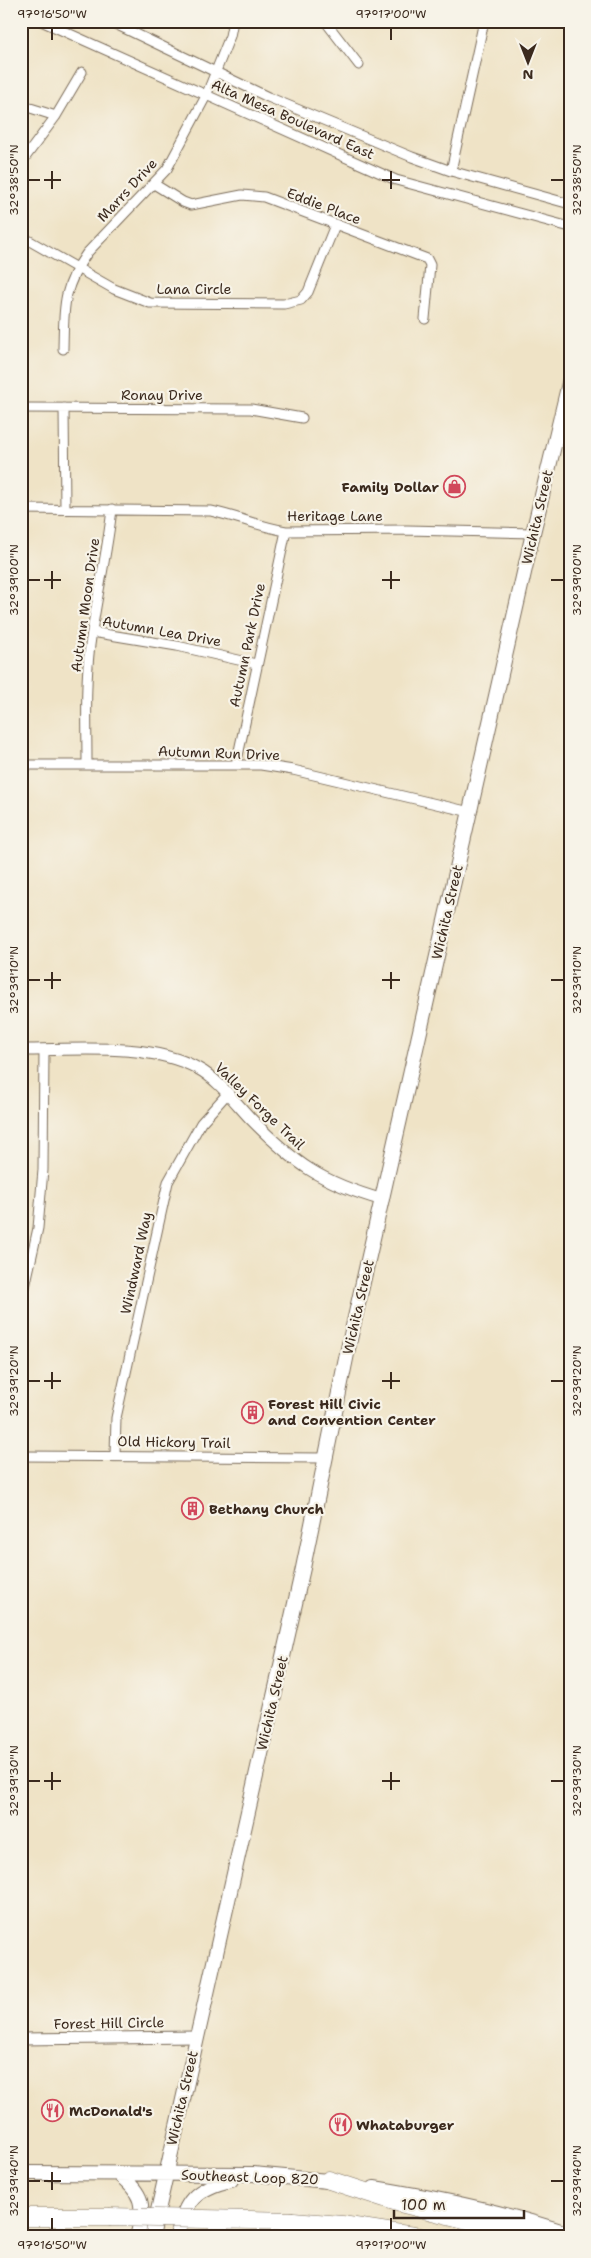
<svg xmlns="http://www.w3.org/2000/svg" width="591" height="2258" font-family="'Shantell Sans',sans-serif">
<rect width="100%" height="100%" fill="#f7f3e8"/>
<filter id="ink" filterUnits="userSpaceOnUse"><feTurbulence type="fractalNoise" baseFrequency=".02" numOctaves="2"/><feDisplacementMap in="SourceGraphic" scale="10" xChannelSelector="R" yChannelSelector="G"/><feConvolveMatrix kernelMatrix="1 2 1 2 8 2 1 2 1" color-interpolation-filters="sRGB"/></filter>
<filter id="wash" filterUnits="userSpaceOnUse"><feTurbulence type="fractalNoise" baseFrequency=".0096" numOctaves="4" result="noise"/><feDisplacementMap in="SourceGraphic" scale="20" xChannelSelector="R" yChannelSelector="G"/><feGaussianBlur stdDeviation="1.12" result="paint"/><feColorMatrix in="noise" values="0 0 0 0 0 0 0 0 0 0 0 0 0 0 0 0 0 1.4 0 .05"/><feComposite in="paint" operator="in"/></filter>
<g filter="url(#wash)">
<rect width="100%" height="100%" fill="#efe3c6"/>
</g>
<g filter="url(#ink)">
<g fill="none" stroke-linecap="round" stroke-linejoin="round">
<defs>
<path id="minor" d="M41,21l355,159 174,47
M109,21l159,76 144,60 39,14 119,33
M325,21l34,44
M24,106l32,10
M21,163l35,-47 26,-44
M451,171l33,-150
M154,184l29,18 8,3 51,-10 22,2 163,62 3,6 -5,54
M21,236l93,53 36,14 134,1 17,-4 7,-8 27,-67
M63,349c1,-42 -1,-60 24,-96l80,-84 39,-73 24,-60 3,-15
M21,408l230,1 51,9
M64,408l1,101
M21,509l190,2c25,5 49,16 75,20l121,-1 126,3
M92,632l85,14 79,18
M21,765h240l32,5 177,42
M87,765c0,-40 -2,-80 3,-120 6,-45 17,-90 22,-136
M236,765l50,-234
M21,1305l17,-77 5,-58 1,-120
M115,1455l1,-37 52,-236 33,-59 26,-29
M21,1456l305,2"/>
<path id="tertiary" d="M21,1050c55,0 127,-8 176,18 21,11 37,33 53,50 45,46 70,64 133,82
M21,2039l175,-2"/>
<path id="secondary" d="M21,2173l232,1 85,8
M117,2173c26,20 29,32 20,64
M374,2188c68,11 130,24 196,46
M152,2237l151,-669 46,-224 184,-811 37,-154
M177,2237c7,-36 19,-49 54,-57"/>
<path id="motorway" d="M329,2180l71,23 136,34
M21,2217h88
M293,2221l49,4 78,12"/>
</defs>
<use href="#minor" stroke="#7a6b59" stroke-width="11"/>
<use href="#tertiary" stroke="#7a6b59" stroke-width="13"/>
<use href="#secondary" stroke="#7a6b59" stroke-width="16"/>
<use href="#motorway" stroke="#7a6b59" stroke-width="19"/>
<use href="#minor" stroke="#fff" stroke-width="9"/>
<use href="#tertiary" stroke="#fff" stroke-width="11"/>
<use href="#secondary" stroke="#fff" stroke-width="14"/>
<use href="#motorway" stroke="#fff" stroke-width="18"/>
<defs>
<path id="motorway-bridge" d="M109,2217l184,4"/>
</defs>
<use href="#motorway-bridge" stroke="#7a6b59" stroke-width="19" stroke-linecap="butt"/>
<use href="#motorway-bridge" stroke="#fff" stroke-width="18"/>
</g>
</g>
<path fill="none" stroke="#3b2a1e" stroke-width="2" d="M52,28v12M391,28v12M52,171v18M391,171v18M28,180h12M44,180h17M382,180h18M551,180h13M52,571v18M391,571v18M28,580h12M44,580h17M382,580h18M551,580h13M52,972v17M391,972v17M28,980h12M44,980h17M382,980h18M551,980h13M52,1372v17M391,1372v17M28,1381h12M44,1381h17M382,1381h18M551,1381h13M52,1772v18M391,1772v18M28,1781h12M44,1781h17M382,1781h18M551,1781h13M52,2172v18M28,2181h12M44,2181h17M551,2181h13M52,2218v12M391,2218v12"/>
<defs>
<symbol id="shop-ring" viewBox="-11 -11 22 22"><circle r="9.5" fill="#f7f3e8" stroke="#d1495b" stroke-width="1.5"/><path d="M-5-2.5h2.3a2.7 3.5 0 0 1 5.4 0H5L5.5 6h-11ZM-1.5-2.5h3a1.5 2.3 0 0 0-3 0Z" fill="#d1495b"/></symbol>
<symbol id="building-ring" viewBox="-11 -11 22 22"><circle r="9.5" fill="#f7f3e8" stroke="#d1495b" stroke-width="1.5"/><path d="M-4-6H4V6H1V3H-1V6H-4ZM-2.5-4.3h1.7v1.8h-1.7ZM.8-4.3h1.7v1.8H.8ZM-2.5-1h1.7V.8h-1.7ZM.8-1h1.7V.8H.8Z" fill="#d1495b"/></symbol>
<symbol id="restaurant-ring" viewBox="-11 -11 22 22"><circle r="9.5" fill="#f7f3e8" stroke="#d1495b" stroke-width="1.5"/><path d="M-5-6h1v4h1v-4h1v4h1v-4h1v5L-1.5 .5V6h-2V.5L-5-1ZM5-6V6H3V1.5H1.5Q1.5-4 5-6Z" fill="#d1495b"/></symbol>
</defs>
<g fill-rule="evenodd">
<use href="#shop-ring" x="442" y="474" width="25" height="25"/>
<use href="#building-ring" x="240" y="1400" width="25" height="25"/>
<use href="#building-ring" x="180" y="1496" width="25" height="25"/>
<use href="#restaurant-ring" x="40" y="2098" width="25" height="25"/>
<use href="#restaurant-ring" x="328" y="2112" width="25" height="25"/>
</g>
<g text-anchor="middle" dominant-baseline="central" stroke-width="4.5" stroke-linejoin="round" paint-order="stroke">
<g font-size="14" fill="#3b2a1e" stroke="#f7f3e8">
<text transform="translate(293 119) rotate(24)">Alta Mesa Boulevard East</text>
<text transform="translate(127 190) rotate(-47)">Marrs Drive</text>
<text transform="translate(324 206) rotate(21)">Eddie Place</text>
<text x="194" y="289">Lana Circle</text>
<text x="162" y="395">Ronay Drive</text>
<text x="335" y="516">Heritage Lane</text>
<text transform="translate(537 517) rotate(-77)">Wichita Street</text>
<text transform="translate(85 605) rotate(-82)">Autumn Moon Drive</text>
<text transform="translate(162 631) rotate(10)">Autumn Lea Drive</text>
<text transform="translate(247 645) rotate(-78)">Autumn Park Drive</text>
<text transform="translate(219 753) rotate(2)">Autumn Run Drive</text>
<text transform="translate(447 912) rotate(-77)">Wichita Street</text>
<text transform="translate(260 1106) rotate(44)">Valley Forge Trail</text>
<text transform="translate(136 1263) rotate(-78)">Windward Way</text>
<text transform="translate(358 1307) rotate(-77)">Wichita Street</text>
<text transform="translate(174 1442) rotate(1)">Old Hickory Trail</text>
<text transform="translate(272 1703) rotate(-77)">Wichita Street</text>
<text transform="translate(109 2023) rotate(-1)">Forest Hill Circle</text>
<text transform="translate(182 2098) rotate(-77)">Wichita Street</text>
<text transform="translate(250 2177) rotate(2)">Southeast Loop 820</text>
</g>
<g font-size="14" font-weight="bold" fill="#3b2a1e" stroke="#f7f3e8" text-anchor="start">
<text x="439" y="487" text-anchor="end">Family Dollar</text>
<text x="268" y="1404">Forest Hill Civic<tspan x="268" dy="16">and Convention Center</tspan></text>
<text x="209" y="1509">Bethany Church</text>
<text x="69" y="2111">McDonald's</text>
<text x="356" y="2125">Whataburger</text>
</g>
</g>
<rect width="591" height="2258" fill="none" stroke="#f7f3e8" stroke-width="55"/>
<g transform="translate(528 62) rotate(180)" stroke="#f7f3e8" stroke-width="4" paint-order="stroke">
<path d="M0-4L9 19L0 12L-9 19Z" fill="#3b2a1e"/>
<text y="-8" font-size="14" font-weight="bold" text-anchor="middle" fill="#3b2a1e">N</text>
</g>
<path d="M394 2210v8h130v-8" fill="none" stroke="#3b2a1e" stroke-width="2.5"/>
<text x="401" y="2210" font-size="15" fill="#3b2a1e" stroke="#f7f3e8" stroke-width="4" paint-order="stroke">100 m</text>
<rect x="28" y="28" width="536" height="2202" fill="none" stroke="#3b2a1e" stroke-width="2"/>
<g font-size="12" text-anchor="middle" fill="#3b2a1e">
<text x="52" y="18">97°16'50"W</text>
<text x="391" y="18">97°17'00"W</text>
<text transform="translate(577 180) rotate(-90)" y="4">32°38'50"N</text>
<text transform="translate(14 180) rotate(-90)" y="4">32°38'50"N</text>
<text transform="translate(577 580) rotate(-90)" y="4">32°39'00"N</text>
<text transform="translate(14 580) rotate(-90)" y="4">32°39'00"N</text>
<text transform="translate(14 980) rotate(-90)" y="4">32°39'10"N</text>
<text transform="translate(577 980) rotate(-90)" y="4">32°39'10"N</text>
<text transform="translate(577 1381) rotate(-90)" y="4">32°39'20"N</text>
<text transform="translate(14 1381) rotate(-90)" y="4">32°39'20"N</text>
<text transform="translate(14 1781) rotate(-90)" y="4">32°39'30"N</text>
<text transform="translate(577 1781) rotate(-90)" y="4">32°39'30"N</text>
<text transform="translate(577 2181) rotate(-90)" y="4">32°39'40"N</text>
<text transform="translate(14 2181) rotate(-90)" y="4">32°39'40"N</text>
<text x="52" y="2249">97°16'50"W</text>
<text x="391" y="2249">97°17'00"W</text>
</g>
</svg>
